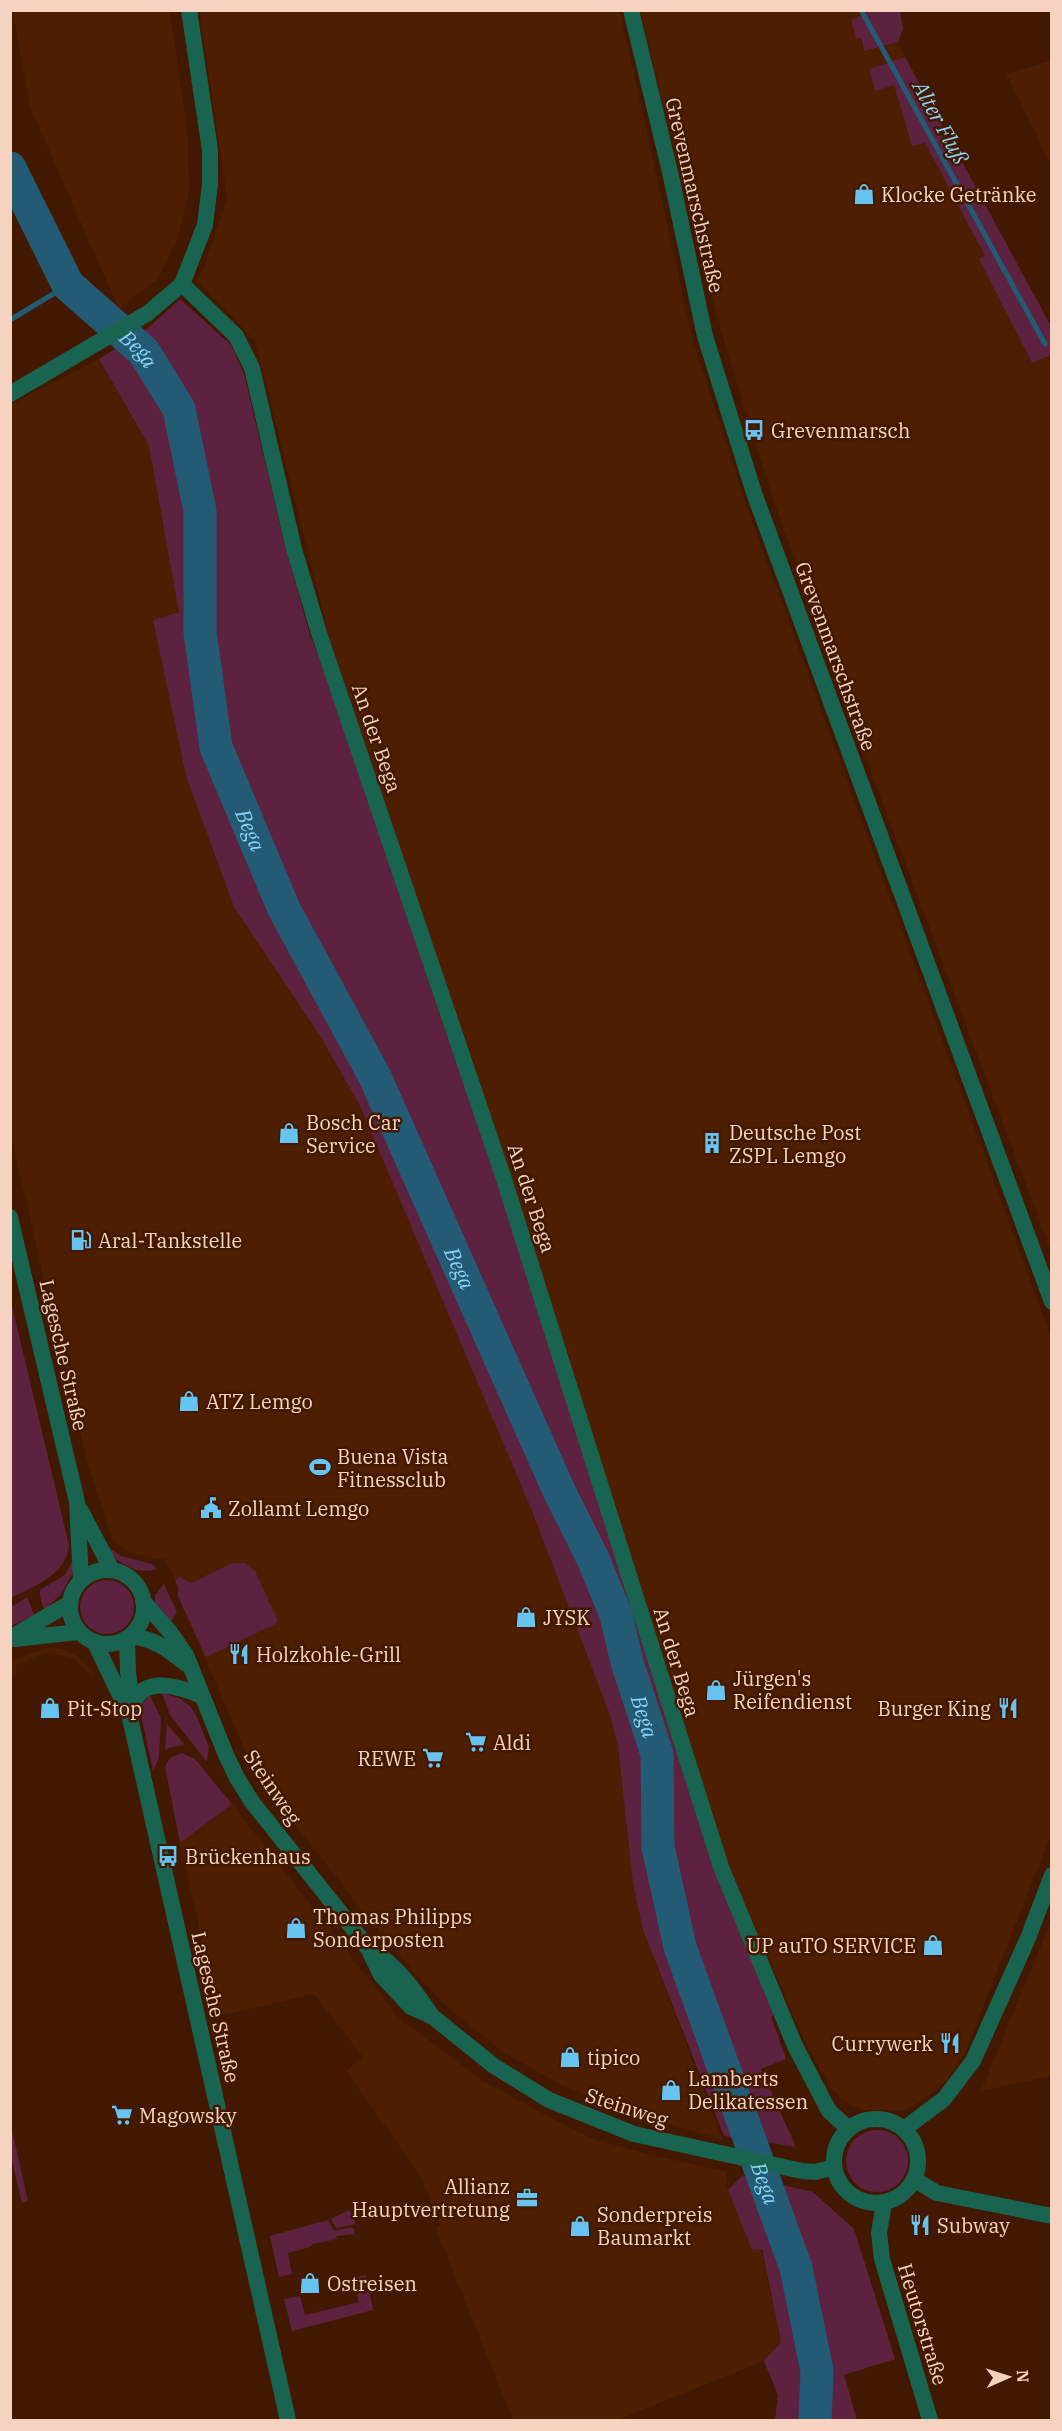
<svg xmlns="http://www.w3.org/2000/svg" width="1062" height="2431" font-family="'IBM Plex Serif',serif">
<rect width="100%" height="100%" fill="#421900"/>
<path fill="#4d1e00" d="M13,11h157l18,127 1,53 -11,47 -20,41 -39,30 -89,-202z
M199,11h421l73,331 54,166 304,829v497l-86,219 -17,26 -26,22 -18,9h-44l-19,-11 -10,-11 -27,-48 -75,-172 -126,-401 -274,-831 -74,-295 -58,-61 7,-13 23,-70z
M641,11h232l-22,9 5,19 4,-1 4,13 34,-9 7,15 -36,12 6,21 19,-5 18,61 13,-3 60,113 -5,3 52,104 19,-8v896l-178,-474 -99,-275 -47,-151 -35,-123z
M1051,61h1l-1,104 -45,-91z
M99,359l50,87 31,167 -27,7 33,156 48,131 86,129 40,70 172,405 78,204 8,31 25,184 80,210 -108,-32 -53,-23 -56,-31 -57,-45 -34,-36 -36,-42 -116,-146 -10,-16 -75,-173v-9l-14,-29 -5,2 -29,-7 -10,-7 -8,-7 -5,-15 -20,-64 -16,-64 -60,-260 -1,-731z
M46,1648l15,1 14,6 12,10 8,13 -22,-19 -21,-6 -13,2 -23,10 1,9 -6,2v-15z
M232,1804l172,220 2,-1 78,59 90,48 22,10 48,13 83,19 -1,12 26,66 9,-2 20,94 -17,19 -147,59h-104l-77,-192 4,-3 -20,-50 -74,-104 17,-14 -49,-63 -95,22 -39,-173z
M1051,1921v155l-70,15z"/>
<path fill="#5d2240" d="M873,10l27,1 3,18 -5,13 -34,9 -3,-13 -5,1 -5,-19z
M905,57l146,269v29l-19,8 -53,-104 6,-3 -60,-113 -13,3 -18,-61 -19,6 -6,-22z
M180,299l51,46 13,29 42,176 24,85 28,72 102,309 44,124 291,874 -4,3 15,42 -25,10 35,78 -72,-11 -81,-206 -10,-47 -15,-137 -8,-31 -78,-204 -172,-405 -40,-70 -86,-129 -48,-131 -33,-156 26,-8 -30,-166 -50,-87 48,-30z
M11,1302l58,243c-3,31 -34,40 -58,53z
M106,1545l15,11 31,8 5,5c-18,7 -45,-7 -51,-24z
M72,1562l2,8 -12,23 -18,17 -4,-14v-6l25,-15z
M232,1563h13l10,8 23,50 -2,3 -70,33 -28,-61v-9l-3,-7 5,-3 11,6z
M80 1607a27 27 0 1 1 54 0a27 27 0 1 1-54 0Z
M164,1584l13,28 -7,11 -15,-20v-8z
M26,1598l2,1 6,16 -23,11v-19z
M162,1693l17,5 11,8 6,9 13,32 -2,15 -37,-47z
M150,1696l11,22 -2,40 -6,13 -13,-61 3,-8z
M167,1724l18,21 -13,2 -7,3z
M182,1753l13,6 37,45 -52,39 -15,-77 6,-9z
M11,2126l17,75 -6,2 -11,-46z
M846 2161a31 31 0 1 1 62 0a31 31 0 1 1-62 0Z
M742,2176l71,16 41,37 41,130 -51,16 13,45h-82l3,-25 -14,-34 17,-19 -19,-93 -10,1 -24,-60z
M349,2210l7,14 -20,4 -5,-9z
M328,2220l6,11 19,-4 2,7 -19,2 1,3 -24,5 -3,3 -22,6 4,21 -13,3 -9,-41z
M366,2275l7,35 -81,21 -8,-32 16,-3 5,19 54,-13 -6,-24z"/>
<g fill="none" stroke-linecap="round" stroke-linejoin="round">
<path stroke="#235b74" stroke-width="5" d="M861,10l184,334
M10,320l58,-35"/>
<path stroke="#235b74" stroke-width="33" id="s1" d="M10,168l58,117 76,67 35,57 21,102v121l16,115 68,162 91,168 185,416 33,66 23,56 11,47 30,92 1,93 22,100 116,321 21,103 -2,49"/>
<path stroke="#186450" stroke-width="16" d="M631,10l39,162 35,164 49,157 298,809
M182,284l54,52 16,32 42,181 25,84 184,543 218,691 74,179 34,65 20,18
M904,2129l40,-30 29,-38 55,-123 24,-63
M884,2203l-5,30 3,26 48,161"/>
<path stroke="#186450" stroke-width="16" d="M10,394l138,-81 34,-29 23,-59 5,-41v-34l-21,-140
M10,1217l67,285 4,78
M81,1511l31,59
M70 1607a37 37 0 1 1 74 0a37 37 0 1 1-74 0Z
M143,1601l27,31 16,23 40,100 11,23 15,24 107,134 10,14 12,25 30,32 22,10 61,49 55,34 85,34 168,37 14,1 18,-5
M132,1636c25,4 35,13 54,28
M10,1638l60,-35
M14,1639l64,-7
M127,1640l1,32 4,30
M95,1643l34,71 159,706
M129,1714c9,-40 45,-30 73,-18
M371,1950c26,15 45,42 61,66
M834 2161a42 42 0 1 1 84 0a42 42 0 1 1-84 0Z
M915,2180l22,13 115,23"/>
</g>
<defs>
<symbol id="shop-bare" viewBox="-9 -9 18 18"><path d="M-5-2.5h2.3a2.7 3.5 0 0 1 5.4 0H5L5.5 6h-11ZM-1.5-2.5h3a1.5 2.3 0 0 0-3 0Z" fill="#67c4f0" stroke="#421900" stroke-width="2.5" paint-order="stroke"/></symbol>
<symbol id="bus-bare" viewBox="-9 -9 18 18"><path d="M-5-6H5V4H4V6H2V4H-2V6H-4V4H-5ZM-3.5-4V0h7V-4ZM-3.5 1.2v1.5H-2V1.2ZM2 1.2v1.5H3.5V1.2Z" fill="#67c4f0" stroke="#421900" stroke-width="2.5" paint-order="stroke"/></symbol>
<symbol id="building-bare" viewBox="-9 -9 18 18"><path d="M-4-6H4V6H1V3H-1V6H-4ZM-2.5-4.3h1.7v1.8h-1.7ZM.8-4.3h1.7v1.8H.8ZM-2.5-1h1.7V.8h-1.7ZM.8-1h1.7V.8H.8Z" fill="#67c4f0" stroke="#421900" stroke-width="2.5" paint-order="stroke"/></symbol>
<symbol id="fuel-bare" viewBox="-9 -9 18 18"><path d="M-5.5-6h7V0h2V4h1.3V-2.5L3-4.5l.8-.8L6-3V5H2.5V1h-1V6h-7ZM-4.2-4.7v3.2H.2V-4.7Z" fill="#67c4f0" stroke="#421900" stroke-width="2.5" paint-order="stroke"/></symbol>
<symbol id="stadium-bare" viewBox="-9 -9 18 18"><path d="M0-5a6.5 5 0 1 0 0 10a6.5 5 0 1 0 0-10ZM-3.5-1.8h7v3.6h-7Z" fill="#67c4f0" stroke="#421900" stroke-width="2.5" paint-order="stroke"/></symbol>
<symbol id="civic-bare" viewBox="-9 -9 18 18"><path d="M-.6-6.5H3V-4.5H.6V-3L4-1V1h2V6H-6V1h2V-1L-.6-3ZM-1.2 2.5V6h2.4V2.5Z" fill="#67c4f0" stroke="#421900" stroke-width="2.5" paint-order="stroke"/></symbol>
<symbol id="restaurant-bare" viewBox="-9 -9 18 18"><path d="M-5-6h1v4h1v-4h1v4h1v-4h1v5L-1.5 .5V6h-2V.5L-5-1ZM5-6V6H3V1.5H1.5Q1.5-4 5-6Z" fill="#67c4f0" stroke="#421900" stroke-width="2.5" paint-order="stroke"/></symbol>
<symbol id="supermarket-bare" viewBox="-9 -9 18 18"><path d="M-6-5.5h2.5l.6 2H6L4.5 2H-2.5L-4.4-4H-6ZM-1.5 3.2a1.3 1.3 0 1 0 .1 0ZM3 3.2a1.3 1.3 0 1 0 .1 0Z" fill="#67c4f0" stroke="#421900" stroke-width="2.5" paint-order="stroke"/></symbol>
<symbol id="office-bare" viewBox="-9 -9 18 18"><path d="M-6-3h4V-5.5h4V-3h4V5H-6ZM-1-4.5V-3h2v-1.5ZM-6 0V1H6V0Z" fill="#67c4f0" stroke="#421900" stroke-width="2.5" paint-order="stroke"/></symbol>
</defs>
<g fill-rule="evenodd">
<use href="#shop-bare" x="849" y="179" width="30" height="30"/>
<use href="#bus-bare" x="739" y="415" width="30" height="30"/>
<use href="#shop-bare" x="274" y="1118" width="30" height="30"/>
<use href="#building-bare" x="697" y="1128" width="30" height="30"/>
<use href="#fuel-bare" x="66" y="1225" width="30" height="30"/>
<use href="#shop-bare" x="174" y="1386" width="30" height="30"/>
<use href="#stadium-bare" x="305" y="1452" width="30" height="30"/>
<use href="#civic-bare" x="196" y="1493" width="30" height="30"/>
<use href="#shop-bare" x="511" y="1602" width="30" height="30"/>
<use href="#restaurant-bare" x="224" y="1639" width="30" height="30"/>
<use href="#shop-bare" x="701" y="1675" width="30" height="30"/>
<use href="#shop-bare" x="35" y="1693" width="30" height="30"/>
<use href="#restaurant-bare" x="993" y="1693" width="30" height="30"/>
<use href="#supermarket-bare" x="461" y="1727" width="30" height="30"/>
<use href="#supermarket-bare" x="418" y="1743" width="30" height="30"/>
<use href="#bus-bare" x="153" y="1841" width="30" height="30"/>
<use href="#shop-bare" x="281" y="1913" width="30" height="30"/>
<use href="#shop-bare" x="918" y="1930" width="30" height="30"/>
<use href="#restaurant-bare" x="935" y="2028" width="30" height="30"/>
<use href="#shop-bare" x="555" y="2042" width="30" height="30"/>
<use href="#shop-bare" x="656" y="2075" width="30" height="30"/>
<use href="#supermarket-bare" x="107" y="2100" width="30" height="30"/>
<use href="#office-bare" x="512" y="2183" width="30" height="30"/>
<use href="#restaurant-bare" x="905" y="2210" width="30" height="30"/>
<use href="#shop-bare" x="565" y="2211" width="30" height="30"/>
<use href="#shop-bare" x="295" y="2268" width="30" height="30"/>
</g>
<g text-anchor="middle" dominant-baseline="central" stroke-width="5" stroke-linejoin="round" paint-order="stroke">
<g font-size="20" fill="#f6d3c1" stroke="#421900" text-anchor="start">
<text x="881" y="194">Klocke Getränke</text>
<text x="771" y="430">Grevenmarsch</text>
<text x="306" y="1122">Bosch Car<tspan x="306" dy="23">Service</tspan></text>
<text x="729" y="1132">Deutsche Post<tspan x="729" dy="23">ZSPL Lemgo</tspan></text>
<text x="98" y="1240">Aral-Tankstelle</text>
<text x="206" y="1401">ATZ Lemgo</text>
<text x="337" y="1456">Buena Vista<tspan x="337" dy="23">Fitnessclub</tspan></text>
<text x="228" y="1508">Zollamt Lemgo</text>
<text x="543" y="1617">JYSK</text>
<text x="256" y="1654">Holzkohle-Grill</text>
<text x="733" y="1678">Jürgen's<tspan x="733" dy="23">Reifendienst</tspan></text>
<text x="67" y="1708">Pit-Stop</text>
<text x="991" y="1708" text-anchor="end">Burger King</text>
<text x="493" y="1742">Aldi</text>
<text x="416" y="1758" text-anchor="end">REWE</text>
<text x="185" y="1856">Brückenhaus</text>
<text x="313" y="1916">Thomas Philipps<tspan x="313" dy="23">Sonderposten</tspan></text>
<text x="916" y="1945" text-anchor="end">UP auTO SERVICE</text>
<text x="933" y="2043" text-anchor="end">Currywerk</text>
<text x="587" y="2057">tipico</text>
<text x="688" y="2078">Lamberts<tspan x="688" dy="23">Delikatessen</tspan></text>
<text x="139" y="2115">Magowsky</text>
<text x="510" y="2186" text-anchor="end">Allianz<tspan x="510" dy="23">Hauptvertretung</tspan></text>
<text x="597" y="2214">Sonderpreis<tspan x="597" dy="23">Baumarkt</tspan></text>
<text x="937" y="2225">Subway</text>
<text x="327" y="2283">Ostreisen</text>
</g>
<g font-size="20" fill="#f6d3c1" stroke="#421900">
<text transform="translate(695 195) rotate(77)">Grevenmarschstraße</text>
<text transform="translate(836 656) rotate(70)">Grevenmarschstraße</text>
<text transform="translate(377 738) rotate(71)">An der Bega</text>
<text transform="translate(532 1198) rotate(72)">An der Bega</text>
<text transform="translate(64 1355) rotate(77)">Lagesche Straße</text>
<text transform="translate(677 1662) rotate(73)">An der Bega</text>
<text transform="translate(273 1787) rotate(56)">Steinweg</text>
<text transform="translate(216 2007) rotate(77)">Lagesche Straße</text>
<text transform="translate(627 2107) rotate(18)">Steinweg</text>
<text transform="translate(923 2324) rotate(73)">Heutorstraße</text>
</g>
<g font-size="21" font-style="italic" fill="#8cd5fa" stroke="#421900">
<text transform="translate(941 122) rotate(61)">Alter Fluß</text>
<text stroke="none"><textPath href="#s1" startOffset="226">Bega</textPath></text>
<text stroke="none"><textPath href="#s1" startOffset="730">Bega</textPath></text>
<text stroke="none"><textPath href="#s1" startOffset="1216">Bega</textPath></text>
<text stroke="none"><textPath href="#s1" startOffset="1702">Bega</textPath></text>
<text stroke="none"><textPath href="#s1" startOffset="2188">Bega</textPath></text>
</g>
</g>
<rect width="1062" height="2431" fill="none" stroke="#f6d3c1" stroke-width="24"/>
<g transform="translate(1008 2377) rotate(87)" stroke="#421900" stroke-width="4.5" paint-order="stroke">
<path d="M0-4.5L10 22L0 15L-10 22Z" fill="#f6d3c1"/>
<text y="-9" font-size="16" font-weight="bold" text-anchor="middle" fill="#f6d3c1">N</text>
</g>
</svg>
